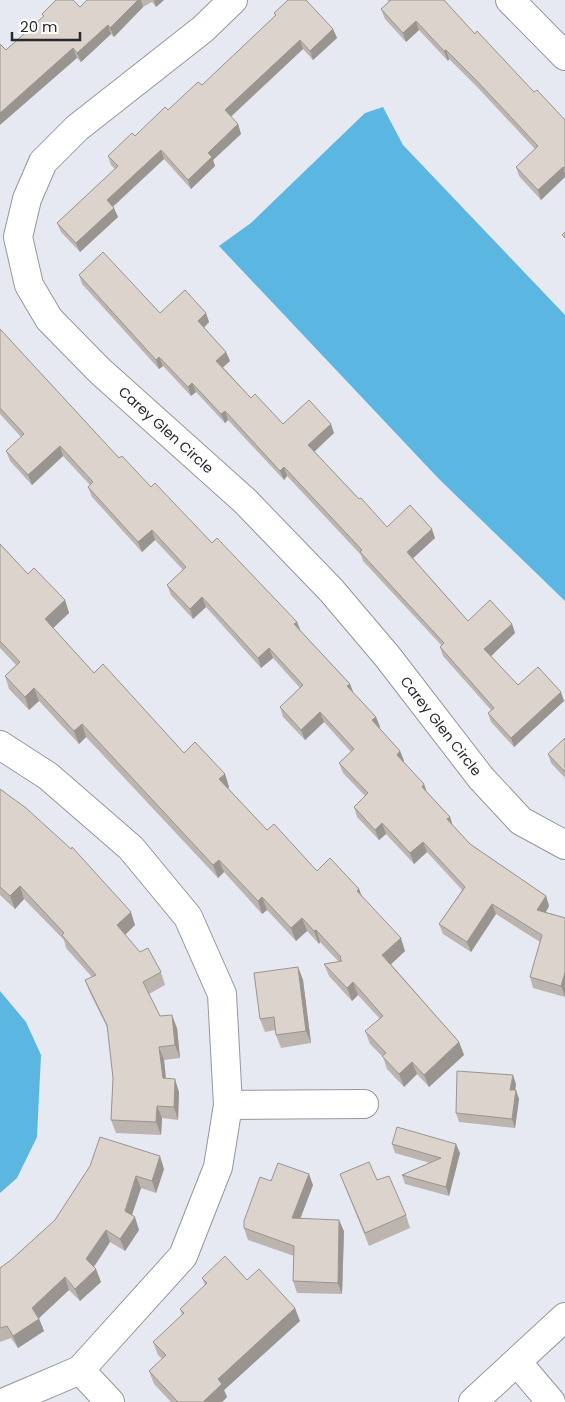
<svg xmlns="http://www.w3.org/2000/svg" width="565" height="1402" font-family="Poppins,sans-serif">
<rect width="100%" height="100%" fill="#e6e9f2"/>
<path fill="#5bb6e1" d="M383,107l20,38 162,170v286l-127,-123 -219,-232 32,-23 114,-110z
M0,991l26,31 15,33 -4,82 -20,41 -17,15z"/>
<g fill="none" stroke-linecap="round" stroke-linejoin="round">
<defs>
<path id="minor" d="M233,0l-30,29 -126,99 -34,34 -16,37 -9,38 11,48 20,34 51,52 145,130 86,89 56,66 94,122 40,43 44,24
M510,0l55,56
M0,745l48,31 83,72 57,69 34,77 6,111 -10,62 -35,89 -103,114 -75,32
M228,1105l136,-1
M517,1362l34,40
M80,1370l30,32
M473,1402l92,-85"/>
</defs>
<use href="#minor" stroke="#94979f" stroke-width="30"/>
<use href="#minor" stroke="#fff" stroke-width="28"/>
</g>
<path fill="#bcb5af" d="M87,0h77l-8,7 -4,-5 -9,5 -29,30 -3,-3 -30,28 -4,-4 -71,-8 37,-33 -1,-3 38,-7z
M387,0h57l31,34 59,58 31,28v57l-24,23 -22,-24 -3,-9 19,-18 -56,-60 -30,-30 -1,2 -29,-31 -13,12 -21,-23 -4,-10 8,-7z
M274,13l59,16 4,9 -24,22 -10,-11 -72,68 7,7 3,10 -28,26 2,6 -24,23 -27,-30 -51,48 5,10 -38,35 -19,-20 -4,-9 58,-54 -4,-4 -3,-9 94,-71 73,-69z
M79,275l81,38h46l3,9 -5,6 22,24 4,9 -7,6 28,31 32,26 51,9 -20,18 45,48 28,28 48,11 -22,20 55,63 44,3 3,9 -24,23 27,29 46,16 -50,46 -23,-25 -3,-9 3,-3 -48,-54 -3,-9 2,-1 -79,-85 -2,-6 -74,-79 -3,4 -56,-60 -3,3 -29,-31 -5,4 -28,-30 -4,3 -77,-85z
M0,329l119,129 93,85 85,79 3,8 50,54 3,9 23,24 4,10 -1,1 21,23 4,10 -1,1 25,31 22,24 3,9 17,18 76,52 3,10 -3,6 19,6v79l-32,-9 -3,-11 10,-35 -44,-28 -25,38 -28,-18 -4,-10 23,-34 -35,-38 -13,12 -28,-30 -7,6 -22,-23 -3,-10 11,-11 -22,-23 -4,-10 12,-11 -27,-30 -19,18 -22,-23 -3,-10 20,-19 -27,-30 -12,10 -55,-61 -13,12 -22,-24 -4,-10 16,-15 -28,-30 -13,12 -50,-55 -4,-10 2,-2 -27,-29 -31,29 -22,-24 -4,-10 15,-14 -21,-23z
M0,544l28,30 37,26 4,13 -16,15 41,45 90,80 41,21 4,13 -1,1 39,42 50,41 42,18 3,8 43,54 -14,13 68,78 5,13 -35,32 -12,-13 -13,13 -17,-18 -4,-12 -13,-13 -5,-13 15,-12 -22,-24 -6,6 -23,-25 -5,-12 15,-2 -19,-20 -1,2 -12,-13 -11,10 -29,-31 -5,4 -38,-42 -6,6 -132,-141 -7,7 -40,-43 -10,9 -20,-21 -4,-13 11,-11 -16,-17z
M565,738v40l-14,-15 -3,-9z
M0,789l135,136 -10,9 15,18 21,20 4,13 -16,9 11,22 17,12 3,30 -16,2 2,18 13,14 -1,28 -16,-2 -1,17 -45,-2 -5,-13 2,-42 -5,-49 -18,-36 -5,-13 7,-3 -26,-29 -2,-8 -40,-41 -9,10 -15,-14z
M298,967l5,13 8,63 -30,5 -5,-13v-5l-11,2 -5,-13z
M516,1084l-1,6 4,9 -4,29 -56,-6 -3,-9z
M392,1144l68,9 -11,43 -44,-12 -3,-9 28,-12 -35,-10z
M90,1166l74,3 -8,24 -15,-5 -9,27 7,15 -14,21 -15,-9 -16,25 2,2 5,13 -21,19 -11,-11 -30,28 5,13 -26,17 -7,-10 -11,4v-74l11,-8 44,-40z
M340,1174l37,6 29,35 4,13 -41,18z
M271,1181l42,4 -13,34 44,12 -2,63 -45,-1 -4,-12 1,-25 -46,-16 -4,-12z
M202,1278l45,2 53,41 -76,69 3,7 -5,5h-51l-17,-18 -5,-13 13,-12 -4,-4 -5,-13 29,-27 -2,-6 25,-24z"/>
<path fill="#99948f" d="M138,0h3l2,7 -29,30 -4,-9z
M154,0h10l-8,7z
M416,21l3,9 -13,12 -3,-9z
M108,25l3,9 -30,28 -4,-9z
M333,29l4,9 -24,22 -3,-9z
M300,40l3,9 -75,70 -3,-9z
M73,48l4,10 -77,67v-12z
M446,50l3,9 -1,2 -4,-10z
M238,124l3,10 -28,26 2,6 -24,23 -3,-9 20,-27z
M161,150l3,9 -54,50 -3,-9z
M563,167l2,6v4l-24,23 -3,-10z
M114,208l4,9 -38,35 -4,-9z
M206,313l3,9 -8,8 -3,-9z
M226,352l4,9 -10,9 -4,-9z
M159,357l4,9 -4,3 -3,-9z
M192,383l4,9 -5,4 -3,-9z
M225,411l3,9 -3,3 -4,-9z
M331,424l3,9 -22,21 -4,-9z
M60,446l3,10 -31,29 -4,-10z
M284,467l3,9 -3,4 -4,-9z
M432,529l3,9 -25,23 -3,-9z
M152,530l3,10 -13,12 -4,-10z
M202,597l4,10 -13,12 -3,-10z
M65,600l4,13 -20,19 -4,-13z
M297,622l4,10 -7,-8z
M512,624l3,9 -27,26 -4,-10z
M269,648l4,10 -12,10 -3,-10z
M350,684l4,10 -7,-8z
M34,688l5,13 -10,9 -4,-13z
M561,692l3,9 -50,46 -3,-9z
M320,712l4,10 -19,18 -4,-10z
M376,717l4,10 -4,4 -4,-11z
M82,724l4,13 -7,7 -5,-13z
M400,751l4,10 -4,4 -3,-10z
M225,774l4,13 -5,5 -5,-13z
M424,784l4,11 -6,-8z
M450,817l3,10 -6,-8z
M382,823l4,11 -7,6 -4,-10z
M423,842l4,10 -13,12 -4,-11z
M219,860l5,12 -6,6 -5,-13z
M20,886l4,13 -9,10 -5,-13z
M359,889l5,13 -7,-11z
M546,896l3,10 -8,14 -4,-10z
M262,897l5,13 -5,4 -4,-13z
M492,904l4,10 -25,38 -4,-10z
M131,912l4,13 -13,13 -5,-13z
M302,918l5,13 -11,10 -5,-13z
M316,930l4,12 -1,2 -5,-13z
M401,938l4,13 -18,17 -5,-13z
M298,967l5,13 8,63 -5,-12z
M565,972v25l-4,-11z
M353,982l5,13 -6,6 -5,-13z
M172,1015l5,13 3,30 -5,-13z
M459,1042l5,13 -35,32 -5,-12z
M159,1047l5,13 3,31 -4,-13z
M412,1062l5,12 -13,13 -5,-13z
M513,1075l3,9 -2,15 -4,-9z
M175,1079l4,13 -1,28 -4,-13z
M516,1090l3,9 -4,29 -3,-9z
M157,1106l5,12 -1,17 -5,-13z
M456,1144l4,9 -11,43 -3,-9z
M160,1156l4,13 -8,24 -4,-12z
M309,1174l4,11 -17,45 -4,-12z
M136,1176l5,12 -12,35 -4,-12z
M135,1217l4,13 -14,21 -5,-12z
M339,1220l5,11 -2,63 -4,-11z
M106,1230l4,12 -19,29 -5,-12z
M96,1269l5,13 -21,19 -5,-12z
M65,1277l4,13 -32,30 -5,-12z
M295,1308l5,13 -76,69 3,7 -5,5h-19l15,-23z
M39,1319l5,12 -26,17 -5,-12z"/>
<path fill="#dbd3cc" stroke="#99948f" d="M56,0h17l7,7 7,-7h51l-28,28 -2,-3 -31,28 -4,-5 -73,65v-69l6,6 38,-34 -2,-2z
M288,0h18l27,29 -23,22 -10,-11 -75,70 13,14 -30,29 4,4 -24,23 -27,-30 -54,50 7,8 -38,35 -19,-20 61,-57 -10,-10 24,-23 3,3 30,-29 3,3 30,-28 4,3 74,-70 -2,-2z
M391,0h53l31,34 2,-3 57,61 3,-2 28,30v49l-2,-2 -25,23 -22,-23 22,-21 -63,-67 -29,-29 -2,1 -28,-30 -13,12 -22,-24z
M565,232v6l-3,-3z
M103,252l57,61 25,-23 21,23 -8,8 28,31 -10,9 35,37 4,-4 28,30 26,-24 22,24 -23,21 51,54 2,-1 26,29 23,-22 22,24 -25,23 61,69 22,-21 22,24 -28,25 34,36 20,-18 23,25 -50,46 -23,-25 6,-5 -54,-61 4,-4 -84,-91 2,-2 -78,-83 -4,4 -55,-60 -4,3 -29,-31 -4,4 -29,-30 -3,3 -77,-85z
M0,329l119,129 3,-2 29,31 4,-4 57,60 5,-5 80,84 -3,2 56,60 -3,2 29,31 -4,3 28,31 -3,4 27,29 -2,3 28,30 -3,2 23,25 76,52 -9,14 28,8v54l-4,14 -31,-9 12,-42 -50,-31 -25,38 -28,-18 26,-37 -42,-45 -13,11 -28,-30 -7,7 -21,-23 14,-14 -29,-30 15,-14 -34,-37 -19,18 -21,-23 23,-22 -34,-37 -11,10 -56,-61 -12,12 -23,-24 19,-18 -34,-37 -14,12 -50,-55 5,-5 -33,-36 -32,29 -22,-24 18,-17 -24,-26z
M0,544l28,30 6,-6 31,32 -20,19 49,54 9,-9 81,89 11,-11 30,32 -6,5 48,51 7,-6 43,47 13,-13 29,31 -2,2 44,47 -19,17 77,87 -35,33 -12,-13 -13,12 -17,-18 4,-3 -21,-22 18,-15 -30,-34 -6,6 -23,-24 18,-3 -2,-3 1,-1 -25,-27 -2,1 -12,-13 -11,10 -29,-31 -4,4 -39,-41 -6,5 -131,-141 -8,7 -40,-43 -9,9 -20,-21 15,-14 -20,-21z
M565,738v34l-17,-18z
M0,789l26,19 45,41 1,-2 59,65 -14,13 23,27 8,-4 13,24 -18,10 17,34 12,-1 3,30 -16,2 4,31 12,1 -1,28 -17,-1 -1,16 -45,-2 2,-42 -6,-53 -22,-45 11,-5 -34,-40 2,-2 -44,-47 -10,10 -10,-9z
M298,967l8,64 -30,4 -2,-18 -14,2 -6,-46z
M457,1071l56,4 -3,15h6l-4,29 -56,-6z
M397,1127l59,17 -10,43 -44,-12 39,-17 -49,-14z
M100,1137l60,19 -8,25 -16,-5 -11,35 10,6 -15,22 -14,-9 -20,29 10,10 -21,20 -10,-12 -33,31 7,11 -26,17 -6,-10 -7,2v-60l11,-8 44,-40 35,-54z
M369,1162l8,18 12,-4 17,39 -41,18 -25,-59z
M278,1163l31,11 -17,44 47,2 -1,63 -45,-2 1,-35 -50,-18v-7l16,-44 11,4z
M225,1256l22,24 12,-11 36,39 -77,71 4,5 -19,18h-25l-29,-31 17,-16 -13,-13 31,-29 -4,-4 27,-26 -5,-5z"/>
<g text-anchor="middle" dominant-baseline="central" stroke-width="4" stroke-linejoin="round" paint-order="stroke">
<g font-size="14" fill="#28292d" stroke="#fff">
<text transform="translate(166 430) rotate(42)">Carey Glen Circle</text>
<text transform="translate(441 726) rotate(52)">Carey Glen Circle</text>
</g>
</g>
<path d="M12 32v8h68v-8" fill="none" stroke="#28292d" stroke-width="2.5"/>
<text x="20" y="32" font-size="15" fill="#28292d" stroke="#ffffff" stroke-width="4" paint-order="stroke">20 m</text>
</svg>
